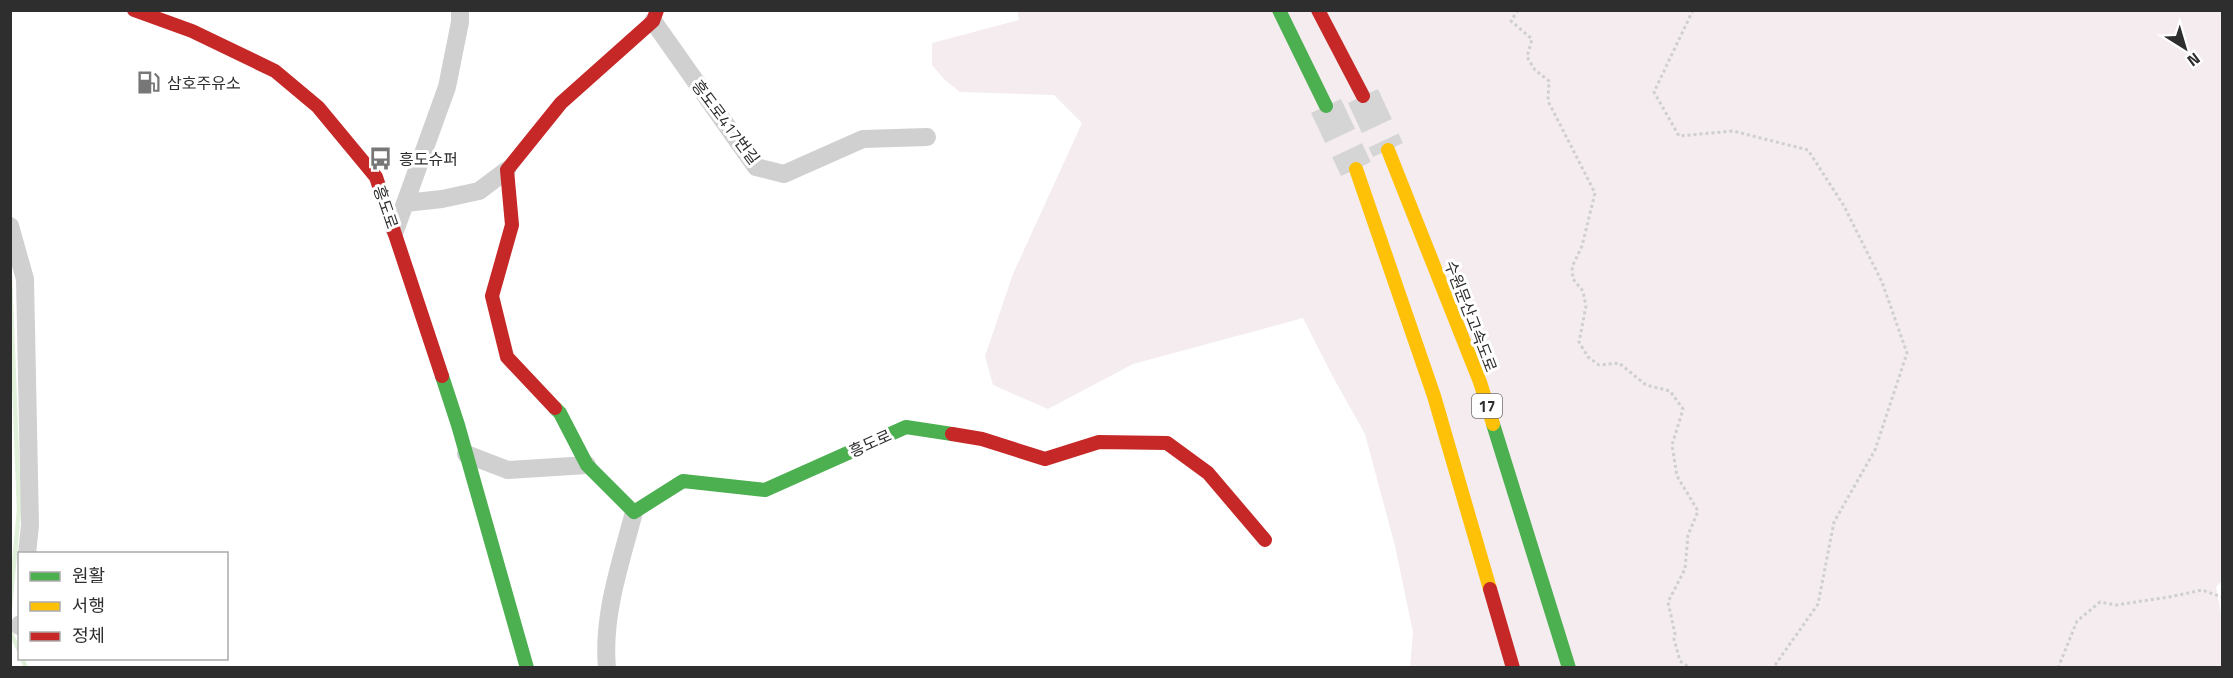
<svg xmlns="http://www.w3.org/2000/svg" width="2233" height="678" font-family="'Titillium Web','Noto Sans KR',sans-serif">
<rect width="100%" height="100%" fill="#fff"/>
<path fill="#f4ecee" d="M1017,10l1205,1v570l-6,6 6,31v49h-812l3,-35 -18,-86 -30,-112 -32,-57 -30,-59 -170,46 -85,45 -55,-24 -8,-29 28,-82 69,-151 -28,-28 -94,-3 -15,-12 -13,-15v-22l87,-23z"/>
<g fill="none" stroke-linecap="round" stroke-linejoin="round">
<path stroke="#e1f1d9" stroke-width="4.5" d="M10,275l9,235 -9,97
M10,632l10,20
M22,658l4,10"/>
<path stroke="#d5d5d5" stroke-width="33" stroke-dasharray="33 16" stroke-linecap="butt" d="M1363,96l25,54
M1326,106l30,63"/>
<path stroke="#cfcfcf" stroke-width="3" stroke-dasharray="3 3" stroke-linecap="butt" d="M1518,10l-7,11 21,18 -5,18 8,13 14,11 -1,20 47,92 -13,53 -10,21 1,12 10,12 3,15 -7,36 9,15 11,8 20,-2 27,22 24,6 13,18 -11,36 5,31 21,35 -10,24 -3,34 -17,33 7,32 -1,5 6,22 10,7
M1693,10l-39,82 25,44 54,-5 75,19 36,56 38,76 25,71 -32,97 -41,72 -16,82 -45,64
M2058,668l19,-47 23,-19 16,3 53,-8 33,-7 20,7"/>
<path stroke="#d0d0d0" stroke-width="18" d="M653,21l103,146 28,7 79,-35 64,-2
M405,203l37,-4 37,-8 28,-21
M10,226l15,53 5,246 -3,29
M395,231l52,-144 13,-65v-12
M466,454l42,16 79,-5
M19,626l1,-2
M607,668c-5,-53 14,-106 27,-156"/>
<path stroke="#4caf50" stroke-width="14" d="M1279,10l47,96
M442,376l16,49 69,243
M555,408l5,5 27,52 47,47 49,-31 82,9 141,-63 46,7
M1493,424l76,244"/>
<path stroke="#ffc107" stroke-width="14" d="M1388,150l92,232 13,42
M1356,169l78,227 56,193"/>
<path stroke="#c62828" stroke-width="14" d="M134,10l58,21 83,40 43,36 58,70 66,199
M1318,10l45,86
M555,408l-48,-51 -15,-61 20,-71 -5,-55 54,-67 92,-82 4,-11
M952,434l30,5 63,20 54,-17 68,1 41,30 57,67
M1490,589l23,79"/>
</g>
<defs>
<symbol id="fuel-bare" viewBox="-9 -9 18 18"><path d="M-5.5-6h7V0h2V4h1.3V-2.5L3-4.5l.8-.8L6-3V5H2.5V1h-1V6h-7ZM-4.2-4.7v3.2H.2V-4.7Z" fill="#777" stroke="#fff" stroke-width="2.5" paint-order="stroke"/></symbol>
<symbol id="bus-bare" viewBox="-9 -9 18 18"><path d="M-5-6H5V4H4V6H2V4H-2V6H-4V4H-5ZM-3.5-4V0h7V-4ZM-3.5 1.2v1.5H-2V1.2ZM2 1.2v1.5H3.5V1.2Z" fill="#777" stroke="#fff" stroke-width="2.5" paint-order="stroke"/></symbol>
</defs>
<g fill-rule="evenodd">
<use href="#fuel-bare" x="132" y="66" width="33" height="33"/>
<use href="#bus-bare" x="364" y="142" width="33" height="33"/>
</g>
<g text-anchor="middle" dominant-baseline="central" stroke-width="6" stroke-linejoin="round" paint-order="stroke">
<rect fill="#fff" stroke="#6d6d6d" stroke-width="1.5" x="1472" y="394" width="30" height="24" rx="4.5"/>
<g font-size="15" font-weight="bold" fill="#2e2e2e">
<text x="1487" y="406">17</text>
</g>
<g font-size="16" fill="#2e2e2e" stroke="#fff" text-anchor="start">
<text x="167" y="83">삼호주유소</text>
<text x="399" y="159">흥도슈퍼</text>
</g>
<g font-size="16" fill="#2e2e2e" stroke="#fff">
<text transform="translate(726 122) rotate(53)">흥도로417번길</text>
<text transform="translate(386 207) rotate(71)">흥도로</text>
<text transform="translate(1471 316) rotate(69)">수원문산고속도로</text>
<text transform="translate(870 443) rotate(-24)">흥도로</text>
</g>
</g>
<rect width="2233" height="678" fill="none" stroke="#2e2e2e" stroke-width="24"/>
<rect x="18" y="552" width="210" height="108" fill="#ffffff" stroke="#ababab" stroke-width="1.5"/>
<rect x="30" y="572" width="30" height="9" fill="#4caf50" stroke="#ababab" stroke-width="1.5"/>
<text x="72" y="582" font-size="18" fill="#2e2e2e">원활</text>
<rect x="30" y="602" width="30" height="9" fill="#ffc107" stroke="#ababab" stroke-width="1.5"/>
<text x="72" y="612" font-size="18" fill="#2e2e2e">서행</text>
<rect x="30" y="632" width="30" height="9" fill="#c62828" stroke="#ababab" stroke-width="1.5"/>
<text x="72" y="642" font-size="18" fill="#2e2e2e">정체</text>
<g transform="translate(2185 48) rotate(143)" stroke="#ffffff" stroke-width="4.5" paint-order="stroke">
<path d="M0-4.5L10 22L0 15L-10 22Z" fill="#2e2e2e"/>
<text y="-9" font-size="16" font-weight="bold" text-anchor="middle" fill="#2e2e2e">N</text>
</g>
</svg>
